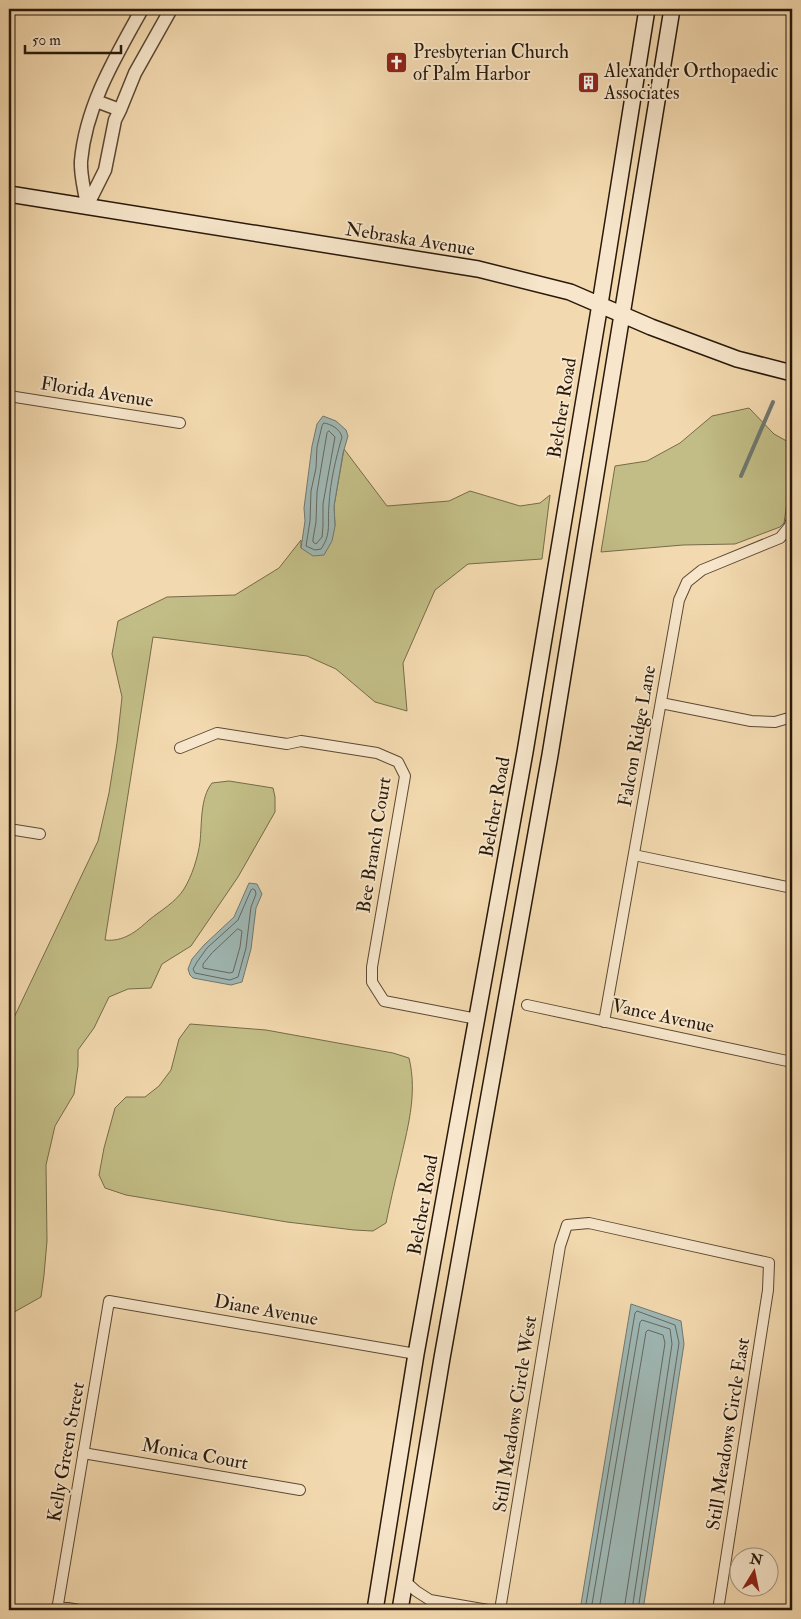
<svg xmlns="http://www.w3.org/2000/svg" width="801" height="1619" font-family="'IM FELL Double Pica',serif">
<rect width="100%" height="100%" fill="#f3d9af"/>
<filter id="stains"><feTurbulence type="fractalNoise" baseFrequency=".004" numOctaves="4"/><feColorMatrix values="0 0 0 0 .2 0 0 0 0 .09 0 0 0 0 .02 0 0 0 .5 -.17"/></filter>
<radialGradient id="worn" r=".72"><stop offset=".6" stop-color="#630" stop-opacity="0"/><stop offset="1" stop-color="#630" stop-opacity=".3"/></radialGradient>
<path fill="#c2bd86" stroke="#766b48" d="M749,408l25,26 18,10v25l-8,54 -4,4 -45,17 -52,1 -82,7 14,-86 32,-5 33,-18 32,-27z
M344,449l43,57 62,-5 21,-10 50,15 20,-3 10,-8 -8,64 -74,5 -33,26 -32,73 4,48 -32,-9 -39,-33 -29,-13 -154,-19 -48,303c18,2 31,-8 44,-20 11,-9 27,-18 35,-31 8,-13 14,-32 16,-47 2,-19 0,-44 12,-59l17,-2 44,7 2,9v15l-37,65 -47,69 -29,18 -11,24 -23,1 -19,8 -15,31 -16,22v16l-4,28 -19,32 -9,39 1,76 -3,34 -3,22 -32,18v-287l89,-187 11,-48 8,-50 5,-46 -10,-43 6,-33 49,-24 68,-2 44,-27 22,-28v8l34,-22 -1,-20z
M190,1024l76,6 127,23 16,5c9,37 -2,72 -10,108 -5,19 -9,38 -13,57l-13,8 -19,-1 -67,-8 -161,-27 -21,-7 -6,-13 5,-27 11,-40 11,-11h19l14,-11 12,-16 8,-31z"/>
<path fill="#9fb8b5" stroke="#707871" d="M323,416l13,5 10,9 2,6 -5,17 -9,53 1,20 -3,15 -8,14 -11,1 -12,-8 4,-27 -1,-13 8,-62 5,-22z
M249,883l8,1 5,10 -6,14 -5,41 -9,33 -11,3 -38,-7 -3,-3 -2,-6 4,-10 12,-14 30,-28z
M631,1304l50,17 3,23 -41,266h-63z"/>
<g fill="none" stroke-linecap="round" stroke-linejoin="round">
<path stroke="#646860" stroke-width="1" d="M324,423c7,1 16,6 18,14 -6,21 -12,45 -13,68 -2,18 3,28 -8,44l-6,1 -9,-4 4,-25 1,-30 5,-23 1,-21 5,-21z
M329,431l6,6 -12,67v22l-1,11 -6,7 -3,-2v-3l3,-17 1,-30 10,-59z
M253,889l2,1 1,4 -5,13 -5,41 -8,29 -8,3 -35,-7 -2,-4 4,-7 10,-14 31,-28 13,-30z
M238,929l4,2 -2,16 -7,25 -3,1 -27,-5v-4l9,-11z
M585,1610l50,-297 2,-2 38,14 4,18 -41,267
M591,1610l49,-288 2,-2 28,9 2,15 -40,266
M599,1610l47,-278 2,-2 15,5 2,8 -41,267"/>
<path stroke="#707871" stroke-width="4" d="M741,476l32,-74"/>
<defs>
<path id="minor" d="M9,396l171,27
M661,703l90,18 24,1 17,-5
M180,748l37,-15 70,11 14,-3 76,12 21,9 7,14 -33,191v15l12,19 93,18
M9,829l31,5
M634,855l158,33
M527,1005l265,57
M604,1022l75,-422 8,-18 15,-12 78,-32 9,-11 3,-8
M83,1453l217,37
M405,1581l11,10 14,9 58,10
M57,1606l22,4
M57,1610l52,-309 307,53
M500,1610l60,-364 7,-21 22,-2 180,40 -1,27 -50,320"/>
<path id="tertiary" d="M96,101l24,9
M87,206l18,-36 10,-50 5,-10 15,-37 36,-64
M87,206c-2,-14 -7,-31 -6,-45 5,-56 35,-105 61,-152"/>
<path id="secondary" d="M9,194l469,75 92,23 81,35 86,32 55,14
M375,1610l41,-256 109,-602 75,-448 47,-295
M400,1610l42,-252 108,-603 122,-746"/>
</defs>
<use href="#minor" stroke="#5c4934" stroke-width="12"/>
<use href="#tertiary" stroke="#5c4934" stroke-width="15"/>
<use href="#secondary" stroke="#29190b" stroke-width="18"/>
<use href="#minor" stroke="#f7e6cb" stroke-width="10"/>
<use href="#tertiary" stroke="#f7e6cb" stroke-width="12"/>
<use href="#secondary" stroke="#f7e6cb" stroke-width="15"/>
</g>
<defs>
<symbol id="church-square" viewBox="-11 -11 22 22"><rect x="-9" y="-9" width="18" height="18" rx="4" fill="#8f2418" stroke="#f7e6cb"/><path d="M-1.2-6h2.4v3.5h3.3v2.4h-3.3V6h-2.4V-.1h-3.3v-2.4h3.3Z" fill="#fff"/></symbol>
<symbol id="building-square" viewBox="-11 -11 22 22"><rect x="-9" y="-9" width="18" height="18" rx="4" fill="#8f2418" stroke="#f7e6cb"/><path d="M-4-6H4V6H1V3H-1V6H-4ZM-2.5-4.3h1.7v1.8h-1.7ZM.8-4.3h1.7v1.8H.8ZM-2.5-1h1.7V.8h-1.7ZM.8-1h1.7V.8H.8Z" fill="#fff"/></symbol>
</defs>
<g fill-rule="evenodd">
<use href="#church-square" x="384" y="50" width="25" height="25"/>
<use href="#building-square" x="576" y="70" width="25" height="25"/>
</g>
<g text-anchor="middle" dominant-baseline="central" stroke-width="4" stroke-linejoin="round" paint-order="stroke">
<g font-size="19" fill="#29190b" stroke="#f7e6cb" text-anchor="start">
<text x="413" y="52">Presbyterian Church<tspan x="413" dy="22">of Palm Harbor</tspan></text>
<text x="604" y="71">Alexander Orthopaedic<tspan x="604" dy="22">Associates</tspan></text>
</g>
<g font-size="19" fill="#29190b" stroke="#f7e6cb">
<text transform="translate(410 239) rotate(9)">Nebraska Avenue</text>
<text transform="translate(97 392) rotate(9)">Florida Avenue</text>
<text transform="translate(562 408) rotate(-81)">Belcher Road</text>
<text transform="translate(637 736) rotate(-80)">Falcon Ridge Lane</text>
<text transform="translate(495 807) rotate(-80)">Belcher Road</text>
<text transform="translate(374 845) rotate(-81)">Bee Branch Court</text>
<text transform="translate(663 1016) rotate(12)">Vance Avenue</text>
<text transform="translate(423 1205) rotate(-80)">Belcher Road</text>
<text transform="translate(266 1310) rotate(10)">Diane Avenue</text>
<text transform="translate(515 1414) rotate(-81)">Still Meadows Circle West</text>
<text transform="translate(728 1434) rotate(-81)">Still Meadows Circle East</text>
<text transform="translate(66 1452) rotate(-80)">Kelly Green Street</text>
<text transform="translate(195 1454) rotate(10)">Monica Court</text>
</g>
</g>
<rect width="801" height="1619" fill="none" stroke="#f3d9af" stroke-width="30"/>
<rect x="10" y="10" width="781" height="1599" fill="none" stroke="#29190b" stroke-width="2.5"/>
<rect x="15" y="15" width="771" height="1589" fill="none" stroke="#29190b"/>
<g transform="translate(754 1572) rotate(10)"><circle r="24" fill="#f7e6cb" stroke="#a5947e"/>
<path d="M0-4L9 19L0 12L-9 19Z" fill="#8f2418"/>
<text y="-8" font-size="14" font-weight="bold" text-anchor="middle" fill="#29190b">N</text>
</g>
<path d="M25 45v8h96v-8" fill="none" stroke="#29190b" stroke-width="2.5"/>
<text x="32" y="45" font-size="15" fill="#29190b" stroke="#f7e6cb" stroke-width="4" paint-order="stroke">50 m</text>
<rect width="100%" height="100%" filter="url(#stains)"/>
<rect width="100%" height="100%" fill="url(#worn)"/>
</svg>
